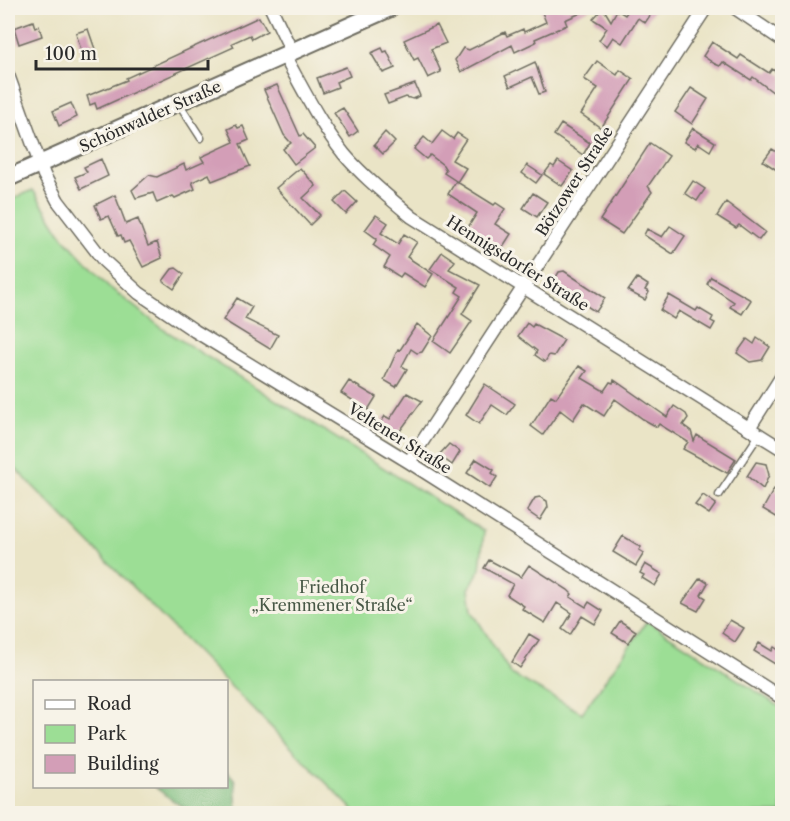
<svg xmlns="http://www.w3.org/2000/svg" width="790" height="821" font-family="'Libre Caslon Text',serif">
<rect width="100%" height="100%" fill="#f7f3e8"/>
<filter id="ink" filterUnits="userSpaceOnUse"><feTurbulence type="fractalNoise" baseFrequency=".0167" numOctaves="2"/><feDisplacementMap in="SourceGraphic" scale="12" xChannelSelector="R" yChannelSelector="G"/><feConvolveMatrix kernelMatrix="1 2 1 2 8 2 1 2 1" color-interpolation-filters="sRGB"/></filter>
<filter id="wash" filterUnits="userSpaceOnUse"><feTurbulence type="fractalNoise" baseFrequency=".008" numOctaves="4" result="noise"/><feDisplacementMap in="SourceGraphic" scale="24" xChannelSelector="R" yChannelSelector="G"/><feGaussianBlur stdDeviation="1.35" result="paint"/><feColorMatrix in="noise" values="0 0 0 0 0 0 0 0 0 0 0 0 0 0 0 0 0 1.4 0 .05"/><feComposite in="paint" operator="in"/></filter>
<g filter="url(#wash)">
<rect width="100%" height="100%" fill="#eae4c6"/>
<path fill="#9cde95" stroke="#648460" stroke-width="1.5" d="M33,190l30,47 45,49 55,43 321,202 -4,38 -11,20 3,22 39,63 71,39 65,-92 135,87v105h-426l-348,-352v-260z"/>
<path fill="#7dbd7e" stroke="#547454" stroke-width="1.5" d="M227,771l8,9 2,33c-45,1 -46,2 -82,-26l71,-1z"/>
<g id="blocks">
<path fill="#d39eb7" d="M546,8h46l-27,12 2,5 -32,14 1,3 -21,10 -3,-7 -51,27 -6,-12 8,-12 6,2 36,-18 2,4 16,-7 1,3 22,-10 -5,-12z
M603,8l8,13 6,-11 8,5 5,-7h25l-10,15 -7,-5 -16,25 -9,-6 -6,9 -8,-6 8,-12 -14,-9z
M259,17l8,14 -15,8 -2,-4 -18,8 2,4 -137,62 -2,-6 -5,2 -3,-9 40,-16 -1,-2z
M33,21l2,7 4,-2 3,10 -23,8 -5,-16z
M437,25l9,18 -15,6 10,23 -13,6 -10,-20 -4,2 -10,-20z
M88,29l8,23 -13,5 -7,-24z
M712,42l26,17 3,-4 28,18 3,-4 11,7v11l-4,5 -5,1 -21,-16 -2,3 -28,-18 -3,4 -5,-2 -12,-8z
M382,48l2,4 3,-1 8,17 -12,5 -12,-20z
M597,61l20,14 3,-5 13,9 -32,49 -20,-14 17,-26 -14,-9z
M535,62l10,30 -6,2 -7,-17 -22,10 -5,-11z
M346,67l4,9 -14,6 2,5 -15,6 -6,-15z
M415,84l5,12 -7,3 -7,-2 -18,7 -4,-9z
M277,85l23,51 3,-2 12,14 -21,16 -11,-15 8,-6 -7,-8 -20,-45z
M691,88l17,11 -16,25 -17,-12z
M71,103l6,14 -18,9 -6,-15z
M343,108l15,23 -8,6 -16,-24z
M561,124l29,19 -7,12 -29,-20z
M236,125l2,3 5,-2 6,14 -9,4 10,22 -38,15 -3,-7 -17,8 3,7 -20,9 -2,-2 -16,7 -4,-10 -17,5 -4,-8 17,-15 8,2 27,-13 2,6 18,-8 -3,-5 33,-15 -6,-13z
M693,128l22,14 -5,9 -12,-8 -3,5 -11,-6z
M442,131l11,8 4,-6 9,6 -14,21 14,8 -9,14 37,23 2,-2 9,6 -10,15 16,10 -9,14 -6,-4 -3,3 -26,-18 10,-16 -29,-19 8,-13 -12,-8 2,-3 -3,-5 -13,-10 -4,4 -12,-10 10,-12 8,7z
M385,132l10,10 -12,12 -9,-9z
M650,143l19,13 -21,30 4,6 -30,42 -22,-14z
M772,149l11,7v18l-20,-13z
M101,159l7,17 -27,13 -6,-12 12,-5 -3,-5z
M558,161l15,10 -11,15 -18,-12 7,-9 3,2z
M527,165l15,10 -6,8 -14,-10z
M300,168l16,18 -13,12 17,17 -10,10 -34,-37z
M693,181l12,8 -8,12 -12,-8z
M345,191l12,11 -11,12 -12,-12z
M533,193l14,9 -10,15 -14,-9z
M115,195l11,29 12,-5 10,27 9,-4 5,16 -19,9 -14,-26 -5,2 -3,-8 -3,1 -9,-20 -8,3 -6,-14z
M726,202l39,30 -6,8 -20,-15 -3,3 -19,-12z
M376,215l12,8 -7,10 17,11 6,-10 13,8 -10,15 26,17 -8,13 -22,-14 -3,4 -16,-10 6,-10 -17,-12 4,-6 -12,-9z
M670,226l15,10 -12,18 -29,-19 3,-6 15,8z
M442,252l13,9 -6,8 31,16 -18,29 10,7 -22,32 -17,-12 29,-45 -6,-4 3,-5 -29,-18z
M176,268l8,6 -10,15 -11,-8 9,-12z
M564,271l41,27 -9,14 -44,-28 7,-12z
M711,277l40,23 -9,14 -12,-7 4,-5 -27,-18z
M637,278l11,7 -3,5 4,2 -4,8 -17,-9z
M669,295l27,16 2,-3 15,9 -2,4 4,2 -4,7 -32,-19 -5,8 -14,-9z
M237,298l15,9 -7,12 33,16 -8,14 -47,-29z
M527,323l5,4 2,-3 30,16 -10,16 -5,-1 -4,7 -10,-7 2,-4 -19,-15z
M417,324l15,12 -10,16 -5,1 -6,-4 -9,17 5,3 -11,18 -12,-7 14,-31 2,1z
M757,338l13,9 -8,13 -12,2 -13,-9 10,-14 7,5z
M579,366l8,5 -5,7 22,13 6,-9 3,1 1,-3 53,37 7,-11 12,8 2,4 -5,7 8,6 3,10 3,-6 39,24 -9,14 -44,-24 5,-7 -29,-18 -2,3 -14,-8 -28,-20 -11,17 -20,-13 -11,17 -13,-10 -17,25 -12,-9 20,-31 5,3z
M349,381l27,16 -8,13 -27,-17z
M485,384l30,20 -8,11 -15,-10 -13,19 -13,-9z
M407,393l15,8 -25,34 -17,-11 5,-8 5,3z
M449,444l11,8 -8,13 -13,-10z
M476,459l18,11 -2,3 5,4 -7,11 -23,-15z
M756,462l10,2 3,11 -6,14 -16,-13z
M774,489l9,6v16l-5,7 -15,-9z
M703,495l13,9 -7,10 -14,-9z
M540,497l7,4 1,6 -8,13 -13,-9 8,-13z
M623,536l18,11 -2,3 5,3 -8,13 -23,-14z
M489,560l32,17 8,-12 39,25 4,4 -2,3 16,10 3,-5 14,9 -8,13 -13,-8 -12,19 -8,-6 10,-16 -15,-10 -12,20 -23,-14 2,-3 -17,-11 6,-11 -29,-16z
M645,564l17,10 -7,12 -13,-8 2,-3 -4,-2z
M700,578l8,5 -7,12 5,3 -8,13 -16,-8z
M730,620l14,8 -9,14 -13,-9z
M620,621l16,10 -8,12 -16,-10z
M529,634l10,6 -19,28 -8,-6z
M759,643l13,8 2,-4 9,6v16l-29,-18z"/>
</g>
</g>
<g filter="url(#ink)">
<use href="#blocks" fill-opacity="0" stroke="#6e6c61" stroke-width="1.5"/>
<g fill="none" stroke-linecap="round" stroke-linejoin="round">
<defs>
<path id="service" d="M179,104l22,34
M719,495l40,-60"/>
<path id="minor" d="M271,8l21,44
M735,8l47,32
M284,55c19,34 36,69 60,99 20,24 45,43 68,63l370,232
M8,75l36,100 14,26 46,60 35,32 56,38 214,131 373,236
M749,428l33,-52
M409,462l297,-454"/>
<path id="secondary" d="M8,178l382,-170"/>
</defs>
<use href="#service" stroke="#6e6c61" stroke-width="9"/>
<use href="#minor" stroke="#6e6c61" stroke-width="15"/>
<use href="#secondary" stroke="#6e6c61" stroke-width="20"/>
<use href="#service" stroke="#fff" stroke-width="6"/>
<use href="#minor" stroke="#fff" stroke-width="12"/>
<use href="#secondary" stroke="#fff" stroke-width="16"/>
</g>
</g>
<g text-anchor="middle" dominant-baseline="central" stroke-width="6" stroke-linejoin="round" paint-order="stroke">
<g font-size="16" fill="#2b2b2b" stroke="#f7f3e8">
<text transform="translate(150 116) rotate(-24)">Schönwalder Straße</text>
<text transform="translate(574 181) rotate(-57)">Bötzower Straße</text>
<text transform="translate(518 263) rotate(32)">Hennigsdorfer Straße</text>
<text transform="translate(400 438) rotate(32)">Veltener Straße</text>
</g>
<g font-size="16" fill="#475846" stroke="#f7f3e8">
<text x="332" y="587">Friedhof<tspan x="332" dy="18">„Kremmener Straße“</tspan></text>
</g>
</g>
<rect width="790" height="821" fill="none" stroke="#f7f3e8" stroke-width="30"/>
<rect x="33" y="680" width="195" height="108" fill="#f7f3e8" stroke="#a5a39c" stroke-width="1.5"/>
<rect x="45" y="700" width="30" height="9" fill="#ffffff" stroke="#a5a39c" stroke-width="1.5"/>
<text x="87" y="710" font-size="18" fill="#2b2b2b">Road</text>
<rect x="45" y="725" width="30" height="18" fill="#9cde95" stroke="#a5a39c" stroke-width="1.5"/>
<text x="87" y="740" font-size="18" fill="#2b2b2b">Park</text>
<rect x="45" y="755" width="30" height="18" fill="#d39eb7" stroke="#a5a39c" stroke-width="1.5"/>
<text x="87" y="770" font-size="18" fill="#2b2b2b">Building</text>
<path d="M36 60v9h172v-9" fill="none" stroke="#2b2b2b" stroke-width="3"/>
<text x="45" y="60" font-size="18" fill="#2b2b2b" stroke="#f7f3e8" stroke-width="4.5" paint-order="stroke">100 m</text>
</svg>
